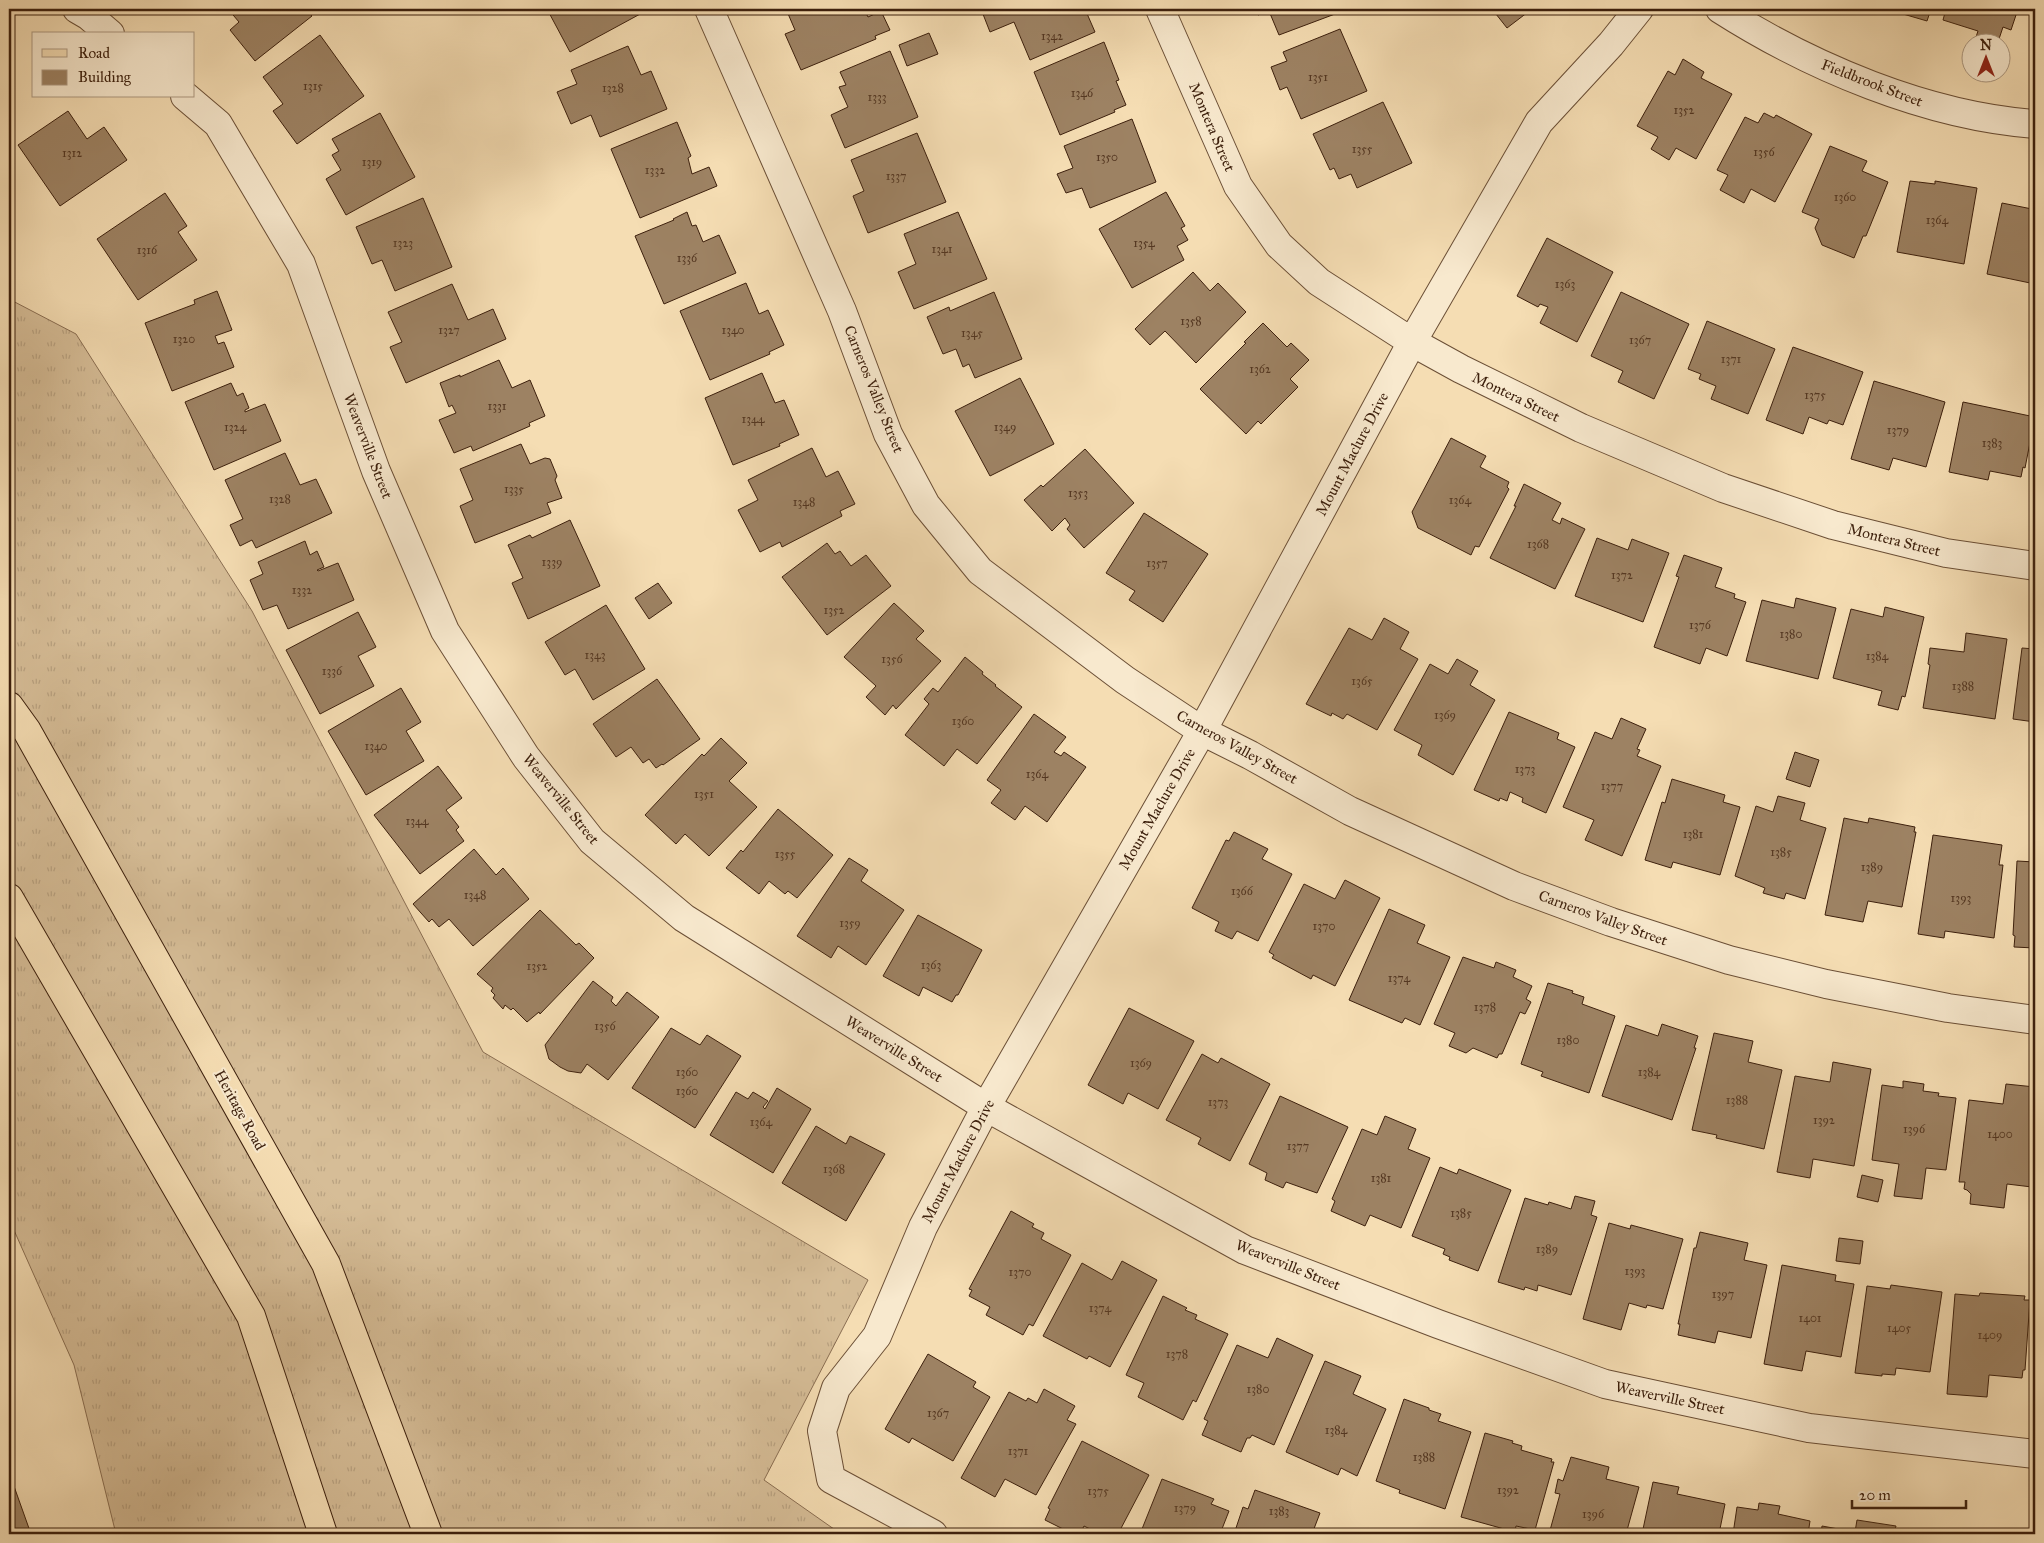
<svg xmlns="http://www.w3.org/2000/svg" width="2044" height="1543" font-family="'IM FELL Great Primer',serif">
<defs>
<pattern id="grass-tufts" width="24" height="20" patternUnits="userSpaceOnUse" patternTransform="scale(1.25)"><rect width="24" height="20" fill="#d6bd97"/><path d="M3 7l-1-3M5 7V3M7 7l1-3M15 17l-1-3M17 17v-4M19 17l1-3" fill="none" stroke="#b9a281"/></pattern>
</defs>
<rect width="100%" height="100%" fill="#f5ddb3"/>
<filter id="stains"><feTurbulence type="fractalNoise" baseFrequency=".004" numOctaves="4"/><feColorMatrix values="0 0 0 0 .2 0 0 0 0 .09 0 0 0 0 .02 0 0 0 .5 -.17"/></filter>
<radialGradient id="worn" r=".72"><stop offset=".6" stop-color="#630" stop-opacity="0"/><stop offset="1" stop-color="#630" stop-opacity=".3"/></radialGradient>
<path fill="url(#grass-tufts)" stroke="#8a6e52" d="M9,299l67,35 176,277 231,441 385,228 -104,200 77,54h-725l-42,-169 -65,-146z"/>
<path fill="#9d8263" stroke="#3d200d" d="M228,9h78l6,7 -57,45 -25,-31 9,-8z
M547,9h93l2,4 -72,39z
M786,9h78l4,8 13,-6 9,19 -15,6 1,3 -75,31 -16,-36 10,-4z
M981,9h104l10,23 -65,28 -16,-38 -24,10z
M1256,9h77l2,5 -56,21 -10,-24 -11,4z
M1492,9h40l-25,19z
M1886,9h45l-4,12z
M1946,9h72l-7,21 -8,-3 -5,15 -22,-5 2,-6 -35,-11z
M1340,29l27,62 -66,28 -14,-32 -7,3 -9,-23 16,-6 -4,-9z
M929,33l9,21 -31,12 -8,-21z
M320,35l44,61 -67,48 -24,-33 10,-7 -20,-27z
M1104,42l15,38 -3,1 10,24 -12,5 1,2 -55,23 -26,-63z
M628,46l13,29 10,-4 16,38 -67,28 -9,-22 -20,9 -14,-32 20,-8 -6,-14z
M890,51l28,66 -73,31 -14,-33 17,-8 -9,-20 7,-2 -6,-13z
M1683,59l21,13 -3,6 31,16 -36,65 -20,-11 -7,12 -18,-11 7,-12 -21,-11 31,-55 7,4z
M1383,102l29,61 -55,25 -6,-14 -12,5 -5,-11 -4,2 -17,-36z
M68,111l19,28 17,-12 23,33 -67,46 -42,-61z
M380,113l35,64 -69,38 -20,-36 15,-9 -9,-15 7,-4 -7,-12z
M1764,113l10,5 2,-3 36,19 -37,68 -24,-13 -7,14 -24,-13 8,-15 -11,-5 28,-53 13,6z
M1132,119l24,63 -66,26 -8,-20 -16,5 -9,-19 16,-6 -9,-22z
M677,122l14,34 -3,2 4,16 17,-7 8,19 -77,32 -29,-69z
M917,133l29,69 -78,31 -15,-37 11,-5 -13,-31z
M1830,146l37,15 -5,10 26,11 -22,54h-3l-9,22 -32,-13 -7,-17 4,-9 -17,-7z
M1910,181l25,3v-3l42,7 -13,76 -67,-12z
M1166,192l19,34 -4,2 7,12 -11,6 7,14 -52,28 -33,-59z
M165,193l22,33 -9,6 19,28 -59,40 -41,-61z
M423,198l29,69 -57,24 -13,-31 -10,4 -16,-37z
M2035,202v82l-48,-10 15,-71 30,6z
M687,212l5,14 4,-1 7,17 16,-7 17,38 -72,31 -29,-68 39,-16 -1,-1z
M958,212l29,67 -73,30 -16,-37 18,-8 -12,-30z
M1547,238l66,34 -36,70 -37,-19 8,-16 -8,-3 -2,3 -21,-11z
M1193,272l17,19 8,-8 28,29 -50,51 -31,-32 -15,14 -15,-16z
M746,283l13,31 9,-4 16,35 -15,7 1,2 -60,26 -30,-69z
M452,284l16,36 25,-11 13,30 -100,44 -16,-36 12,-5 -14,-30z
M217,291l15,39 -17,6 3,8 6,-2 10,25 -62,24 -27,-68 50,-19 -1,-4z
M994,292l28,67 -47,19 -6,-14 -6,3 -7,-18 -13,5 -16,-37 22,-10 1,4z
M1621,292l68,32 -35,75 -36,-17 5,-11 -32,-15z
M1707,321l68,28 -27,65 -37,-15 5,-13 -17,-7 2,-5 -13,-5z
M1263,323l24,24 4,-4 18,17 -19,19 8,8 -37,37 -3,-3 -12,13 -46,-45 46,-46 -2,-1z
M1793,347l70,25 -20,53 -14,-5 -2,4 -18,-7 -6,17 -37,-14z
M499,360l13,28 18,-8 15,36 -16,7 1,3 -57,25 -2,-5 -17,7 -15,-33 17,-7 -4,-8 -3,2 -9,-24 20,-8v2z
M762,373l13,30 9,-3 15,35 -20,9 1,2 -47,19 -28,-67z
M1020,378l34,66 -64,32 -35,-65z
M1874,381l71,21 -19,65 -33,-9 -4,12 -38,-11z
M231,383l6,13 6,-3 6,15 -4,2v2l20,-8 16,37 -67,29 -29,-68z
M1963,402l72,15 -10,51 -2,-1 -2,10 -31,-6 -2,9 -39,-8z
M1451,438l35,18 -6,11 29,15 -2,5 2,2 -30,58 -4,-1 -4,9 -53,-27 -6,-16z
M521,444l9,20 15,-6 5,1 7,17 -2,4 7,18 -15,5 4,10 -76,30 -15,-37 13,-6 -13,-31z
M812,448l14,29 12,-6 17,33 -15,7 2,5 -60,31 -2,-5 -20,10 -22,-42 20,-10 -10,-20z
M1085,449l49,54 -50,45 -17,-19 3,-4 -5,-7 -13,13 -28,-31 17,-15 2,2z
M285,453l15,32 16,-6 16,34 -76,35 -4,-8 -12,6 -10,-21 13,-6 -18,-39z
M1524,484l37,19 -9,17 8,4 2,-6 23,11 -30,60 -65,-31 26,-52h-2z
M1144,513l64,41 -45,68 -34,-22 6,-9 -29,-18z
M570,520l30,66 -72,33 -16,-36 11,-5 -15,-33 22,-10 2,3z
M1597,538l31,12 4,-11 37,14 -26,69 -68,-26z
M305,541l5,14 7,-4 7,16 -7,3 1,1 20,-8 16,37 -66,29 -11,-24 -14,5 -13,-30 13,-6 -5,-12z
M827,543l8,11 5,-3 11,15 15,-11 25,31 -64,49 -45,-58z
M1684,555l38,13 -7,19 20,7 -1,4 12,4 -19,54 -21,-8 -6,16 -46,-17 25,-70 -3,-1z
M658,583l14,20 -23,16 -14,-21z
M1796,598l40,10 -18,71 -72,-18 16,-61 32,8z
M894,603l30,28 -8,8 25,22 -45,48 -3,-4 -8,10 -19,-18 10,-11 -32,-29z
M606,605l39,64 -52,31 -18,-31 -10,6 -20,-33z
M1885,607l39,10 -19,80 -3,-1 -4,14 -20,-5 4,-14 -49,-13 18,-69 32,8z
M358,612l18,35 -18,9 16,30 -54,28 -34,-64z
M1384,618l25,14 -9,17 18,10 -41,71 -30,-16 -4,5 -11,-6 -1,3 -25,-12 43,-76 23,12z
M1966,633l41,6 -12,80 -72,-11 7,-43 -2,-1 2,-16 34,4z
M2022,648l13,1v73l-22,-3z
M965,657l18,15 -1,2 14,11 -1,1 27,21 -45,57 -20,-15 -13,17 -39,-31 24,-31 -5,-5 9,-11 5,4z
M1457,659l21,12 -8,14 25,15 -42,75 -35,-20 4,-10 -28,-15 36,-66 18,10z
M657,679l43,60 -37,26 -1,-1 -6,4 -7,-9 -6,4 -12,-16 -15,10 -23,-33z
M401,688l20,34 -15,9 18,30 -58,34 -38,-64z
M1509,712l50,21 -2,6 18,8 -29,66 -24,-11 1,-4 -13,-6 -3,9 -7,-3 -1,3 -25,-11z
M1034,714l32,23 -12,15 7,4 3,-4 22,15 -39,55 -22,-16 -10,14 -24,-17 10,-13 -14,-10z
M1621,718l25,11 -9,20 3,1 -3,6 24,10 -39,90 -37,-16 9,-20 -31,-13 32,-75 17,7z
M721,738l26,25 -18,18 28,26 -48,49 -24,-22 -9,10 -31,-29 57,-61 2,2z
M1795,752l24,8 -9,27 -24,-8z
M438,766l24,32 -16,12 13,17 -3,3 8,11 -44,33 -46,-59z
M1672,779l53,16 -2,7 17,5 -20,68 -47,-13 -2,6 -26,-8 17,-58 3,1z
M1778,796l27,7 -5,17 26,8 -21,71 -19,-6 -2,6 -21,-6 2,-5 -30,-12 21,-70 17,6z
M778,809l55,46 -36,43 -9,-7 -3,3 -16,-13 -10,13 -33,-26 15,-18 2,2z
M1844,818l24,5 1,-5 46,9 -1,5h2l-14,75 -34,-6 -5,21 -38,-7z
M1234,832l34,17 -6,10 30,15 -34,67 -21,-10 -5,8 -17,-8 4,-9 -27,-14 34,-68 3,1z
M1933,835l69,10 -3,20h4l-9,73 -49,-7 -1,7 -26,-4z
M474,849l22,26 7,-7 26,31 -56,47 -24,-27 -10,8 -7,-8 -3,3 -16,-18z
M849,858l19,12 -7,11 43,29 -38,55 -28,-19 -7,12 -34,-22z
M2017,861l18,1v86l-21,-1 1,-11 -2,-1z
M1345,880l35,18 -45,88 -22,-11 -2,4 -39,-21 2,-3 -5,-3 35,-68 31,15z
M1389,909l36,16 -8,18 33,14 -30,68 -15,-7 -3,5 -53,-23z
M540,910l36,35 3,-2 15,15 -54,56 -1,-2 -12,10 -14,-14 -2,2 -6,-5 -2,4 -10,-11 2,-3 -4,-4 2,-3 -16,-14z
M918,915l64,35 -24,45h-2l-4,7 -29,-15 -4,9 -36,-20z
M1463,957l31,11 2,-6 20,8 -3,7 19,9 -6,13 5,3 -6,12 -5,-2 -18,42h-3l-2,4 -24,-10 -7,5 -17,-7 6,-13 -21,-9z
M593,981l20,16 -2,4 5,5 11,-14 32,25 -51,63 -21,-16 -6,9 -13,-2 -8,-4 -11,-8 -4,-14z
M1548,983l25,8 -1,2 12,4 -2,7 33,12 -26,77 -48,-17 2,-4 -22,-8z
M1129,1008l65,33 -36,68 -30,-16 -5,11 -35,-19z
M1662,1024l36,12 -4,12h2l-24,72 -70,-24 24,-71 32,11z
M671,1028l29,17 7,-10 34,21 -46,72 -63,-40z
M1714,1033l39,8 -5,21 34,8 -18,79 -48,-11 1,-3 -25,-5z
M1202,1054l16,9 3,-5 49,26 -40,77 -32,-17 3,-6 -35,-18z
M1833,1062l38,7 -17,97 -41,-7 -3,19 -33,-6 18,-96 35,6z
M1903,1081l21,3 -1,7 16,2 -1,3 18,2 -10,72 -20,-2 -4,31 -28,-3 5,-32 -27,-4 10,-75 21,3z
M2006,1084l29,3v77l-3,23 -25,-3 -3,24 -34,-4 1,-10 -4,-4 -3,-1 1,-7h-6l10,-82 34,4z
M777,1088l34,21 -38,64 -63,-38 26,-43 12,7 5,-7 15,9 -5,6 2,2z
M1280,1096l68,31 -31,66 -31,-11 -3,6 -18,-8 2,-7 -18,-9z
M1385,1116l31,13 -8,20 22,9 -29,70 -31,-13 -5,11 -34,-15 4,-10 -3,-2 30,-70 15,6z
M816,1126l30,18 4,-8 35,18 -39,67 -64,-38z
M1440,1167l17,7 2,-5 52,21 -33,81 -29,-11 1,-3 -7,-3 2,-5 -33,-13z
M1862,1175l21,5 -5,22 -21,-5z
M1575,1196l20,5 -4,14 6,2 -26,78 -33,-10 -1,6 -12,-4 -1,3 -26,-8 27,-84 23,7 1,-3 22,7z
M1011,1211l23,13 -2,3 12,6 -3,6 30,16 -38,71 -4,-2 -6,11 -37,-20 4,-8 -21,-11 3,-6 -3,-1z
M1609,1223l21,6 1,-4 52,14 -20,70 -16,-4 -1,3 -17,-5 -8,27 -38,-11z
M1700,1232l48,11 -4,17 23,5 -16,73 -33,-7 -3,12 -37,-8 2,-11h-2l16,-76h2z
M1839,1238l24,3 -3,23 -24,-3z
M1122,1261l35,19 -47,87 -21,-11 -2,3 -44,-23 39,-73 30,17z
M1782,1265l54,10 -1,6 19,3 -13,73 -35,-6 -4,20 -38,-7z
M1891,1285l51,7 -12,80 -34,-4 -1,7 -13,-1v2l-27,-3 12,-87 23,3z
M1980,1293l45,3 -1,4h6l-5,70h-2l-1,8 -33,-3 -2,22 -40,-3 8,-100 24,2z
M1163,1296l24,12 -2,2 12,5 -2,4 33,15 -32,68 -3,-2 -10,20 -45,-23 6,-14 -18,-8z
M1277,1338l36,17 -39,90 -22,-10 -2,3h-3l-6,14 -39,-17 6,-14 -4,-2 33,-74 31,13z
M928,1354l48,28 -3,5 17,10 -37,64 -41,-23 -3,5 -24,-14z
M1325,1361l36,15 -8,18 33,15 -29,67 -16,-8 -3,7 -52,-23z
M1044,1389l31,17 -8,14 9,4 -40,71 -31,-16 -10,18 -34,-19 48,-86 17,9 2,-3 9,5z
M1404,1399l25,9v2l12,4 -3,7 33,11 -26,77 -46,-16 1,-3 -24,-9z
M1485,1433l28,8 -1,2 10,3 -1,4 31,9 -1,3h3l-19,68 -19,-4 -1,6 -54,-15z
M1082,1441l67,34 -31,59h-18l-16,-8 -4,8h-7l-28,-14 5,-11 -2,-1z
M1571,1457l38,10 -3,12 33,8 -13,47h-77l11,-40 -5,-1 3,-14 5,2z
M9,1475h1l21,59h-22z
M1162,1479l52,20 -3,5 18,7 -9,23h-80z
M1653,1482l26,5 -2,7 48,10 -6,30h-77z
M1255,1490l65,23 -8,21h-78l9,-27 5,2z
M1759,1503l21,3 -2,8 32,7 -2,13h-75l4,-27 21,3z
M1857,1520l39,6 -2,8h-73l1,-8 33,6z
M1910,1530l26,2 -1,2h-25z"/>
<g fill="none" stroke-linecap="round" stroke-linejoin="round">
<defs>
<path id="minor" d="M77,9l12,7 21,18
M709,9l133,302 46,123 38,71 54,66 145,109 77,51 48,24 100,56 164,75 97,36 118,38 97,24 122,24 87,12
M1160,9l78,177 41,59 40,37 93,60 49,27 120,59 142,60 110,37 113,28 89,13
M1720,9c91,58 207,107 315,115
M185,96l33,28 83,140 75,207 69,160 81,126 66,84 92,77 302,189 259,143 193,74 167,60 204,44 226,26
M933,1534l-102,-55 -9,-48 14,-43 41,-52 46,-109 63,-120 216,-376 210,-389 127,-220 72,-78 28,-35"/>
<path id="major" d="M9,706l18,25 299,533 102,270
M9,898l242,418 72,218"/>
</defs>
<use href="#minor" stroke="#6b4f36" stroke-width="30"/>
<use href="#major" stroke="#3d200d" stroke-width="30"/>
<use href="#minor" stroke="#f8e9ce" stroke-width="28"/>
<use href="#major" stroke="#f5ddb3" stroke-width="28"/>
</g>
<g text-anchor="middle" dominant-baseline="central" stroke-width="4" stroke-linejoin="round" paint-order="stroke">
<g font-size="12" fill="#553822">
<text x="1052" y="36">1342</text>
<text x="1318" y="77">1351</text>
<text x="313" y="86">1315</text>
<text x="613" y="88">1328</text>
<text x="1082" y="93">1346</text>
<text x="877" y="97">1333</text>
<text x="1684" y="110">1352</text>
<text x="1362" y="149">1355</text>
<text x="1764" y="152">1356</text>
<text x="72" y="153">1312</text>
<text x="1107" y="157">1350</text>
<text x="372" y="162">1319</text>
<text x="655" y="170">1332</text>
<text x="896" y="176">1337</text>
<text x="1845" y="197">1360</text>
<text x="1937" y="220">1364</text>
<text x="403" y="243">1323</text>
<text x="1144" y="243">1354</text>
<text x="942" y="249">1341</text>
<text x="147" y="250">1316</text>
<text x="687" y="258">1336</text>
<text x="1565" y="284">1363</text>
<text x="1191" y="321">1358</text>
<text x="449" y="330">1327</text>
<text x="733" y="330">1340</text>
<text x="972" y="333">1345</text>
<text x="184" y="339">1320</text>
<text x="1640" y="340">1367</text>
<text x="1731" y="359">1371</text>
<text x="1260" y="369">1362</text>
<text x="1815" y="395">1375</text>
<text x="497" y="406">1331</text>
<text x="753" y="419">1344</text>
<text x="235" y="427">1324</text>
<text x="1005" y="427">1349</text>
<text x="1898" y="430">1379</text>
<text x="1992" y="443">1383</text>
<text x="514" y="489">1335</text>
<text x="1078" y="493">1353</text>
<text x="280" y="499">1328</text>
<text x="1460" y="500">1364</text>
<text x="804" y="502">1348</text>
<text x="1538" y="544">1368</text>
<text x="552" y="562">1339</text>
<text x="1157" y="563">1357</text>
<text x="1622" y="575">1372</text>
<text x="302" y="590">1332</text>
<text x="834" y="610">1352</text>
<text x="1700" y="625">1376</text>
<text x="1791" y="634">1380</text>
<text x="595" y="655">1343</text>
<text x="1877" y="656">1384</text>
<text x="892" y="659">1356</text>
<text x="332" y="671">1336</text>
<text x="1362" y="681">1365</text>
<text x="1963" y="686">1388</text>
<text x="1445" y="715">1369</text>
<text x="963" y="721">1360</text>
<text x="376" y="746">1340</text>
<text x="1525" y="769">1373</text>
<text x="1037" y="774">1364</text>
<text x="1612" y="786">1377</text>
<text x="704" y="794">1351</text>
<text x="417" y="821">1344</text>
<text x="1693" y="834">1381</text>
<text x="1781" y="852">1385</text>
<text x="785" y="854">1355</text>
<text x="1872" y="867">1389</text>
<text x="1242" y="891">1366</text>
<text x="475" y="895">1348</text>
<text x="1961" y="898">1393</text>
<text x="850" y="923">1359</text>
<text x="1324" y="926">1370</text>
<text x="931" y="965">1363</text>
<text x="537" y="966">1352</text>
<text x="1399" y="978">1374</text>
<text x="1485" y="1007">1378</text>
<text x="605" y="1026">1356</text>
<text x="1568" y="1040">1380</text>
<text x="1141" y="1063">1369</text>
<text x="687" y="1072">1360</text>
<text x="1649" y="1072">1384</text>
<text x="687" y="1091">1360</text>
<text x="1737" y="1100">1388</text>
<text x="1218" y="1102">1373</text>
<text x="1824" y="1120">1392</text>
<text x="761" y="1122">1364</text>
<text x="1914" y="1129">1396</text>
<text x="2000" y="1134">1400</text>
<text x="1298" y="1146">1377</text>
<text x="834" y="1169">1368</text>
<text x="1381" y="1178">1381</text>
<text x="1461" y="1213">1385</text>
<text x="1547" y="1249">1389</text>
<text x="1635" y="1271">1393</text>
<text x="1020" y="1272">1370</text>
<text x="1723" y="1294">1397</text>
<text x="1100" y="1308">1374</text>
<text x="1810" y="1318">1401</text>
<text x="1899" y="1328">1405</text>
<text x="1990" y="1335">1409</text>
<text x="1177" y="1354">1378</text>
<text x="1258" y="1389">1380</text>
<text x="938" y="1413">1367</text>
<text x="1336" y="1430">1384</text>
<text x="1018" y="1451">1371</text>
<text x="1424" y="1457">1388</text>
<text x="1508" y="1490">1392</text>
<text x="1098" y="1491">1375</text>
<text x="1185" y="1508">1379</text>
<text x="1279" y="1511">1383</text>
<text x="1593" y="1514">1396</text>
</g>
<g font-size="15" fill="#3d200d" stroke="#f8e9ce">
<text transform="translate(1872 83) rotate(21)">Fieldbrook Street</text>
<text transform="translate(1212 127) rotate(67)">Montera Street</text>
<text transform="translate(874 389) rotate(68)">Carneros Valley Street</text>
<text transform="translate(1516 397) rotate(26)">Montera Street</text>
<text transform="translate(368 446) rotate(69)">Weaverville Street</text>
<text transform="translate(1352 454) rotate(-62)">Mount Maclure Drive</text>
<text transform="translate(1894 540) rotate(14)">Montera Street</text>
<text transform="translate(1237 747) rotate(29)">Carneros Valley Street</text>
<text transform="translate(561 799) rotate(51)">Weaverville Street</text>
<text transform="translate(1157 809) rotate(-60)">Mount Maclure Drive</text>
<text transform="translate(1603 918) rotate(20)">Carneros Valley Street</text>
<text transform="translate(894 1049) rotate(32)">Weaverville Street</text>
<text transform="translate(240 1110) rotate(61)">Heritage Road</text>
<text transform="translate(958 1161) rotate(-62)">Mount Maclure Drive</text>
<text transform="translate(1288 1265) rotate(22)">Weaverville Street</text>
<text transform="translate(1670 1398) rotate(12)">Weaverville Street</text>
</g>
</g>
<rect width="2044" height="1543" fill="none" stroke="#f5ddb3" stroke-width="30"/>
<rect x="10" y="10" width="2024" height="1523" fill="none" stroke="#3d200d" stroke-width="2.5"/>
<rect x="15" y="15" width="2014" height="1513" fill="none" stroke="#3d200d"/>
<rect x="32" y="32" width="162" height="65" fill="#f8e9ce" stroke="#ad9981"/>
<rect x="42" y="49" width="25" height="8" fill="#f5ddb3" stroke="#ad9981"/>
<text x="78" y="58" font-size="15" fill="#3d200d">Road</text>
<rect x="42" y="70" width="25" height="15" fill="#9d8263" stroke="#ad9981"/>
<text x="78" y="82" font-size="15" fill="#3d200d">Building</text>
<g transform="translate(1986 58)"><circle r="24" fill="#f8e9ce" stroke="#ad9981"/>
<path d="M0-4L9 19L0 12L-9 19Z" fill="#8f2418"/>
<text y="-8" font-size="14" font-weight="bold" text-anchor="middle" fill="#3d200d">N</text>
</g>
<path d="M1852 1500v8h114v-8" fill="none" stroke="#3d200d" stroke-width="2.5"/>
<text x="1859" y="1500" font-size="15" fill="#3d200d" stroke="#f8e9ce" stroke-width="4" paint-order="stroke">20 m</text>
<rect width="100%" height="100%" filter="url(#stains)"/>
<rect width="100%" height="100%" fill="url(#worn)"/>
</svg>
